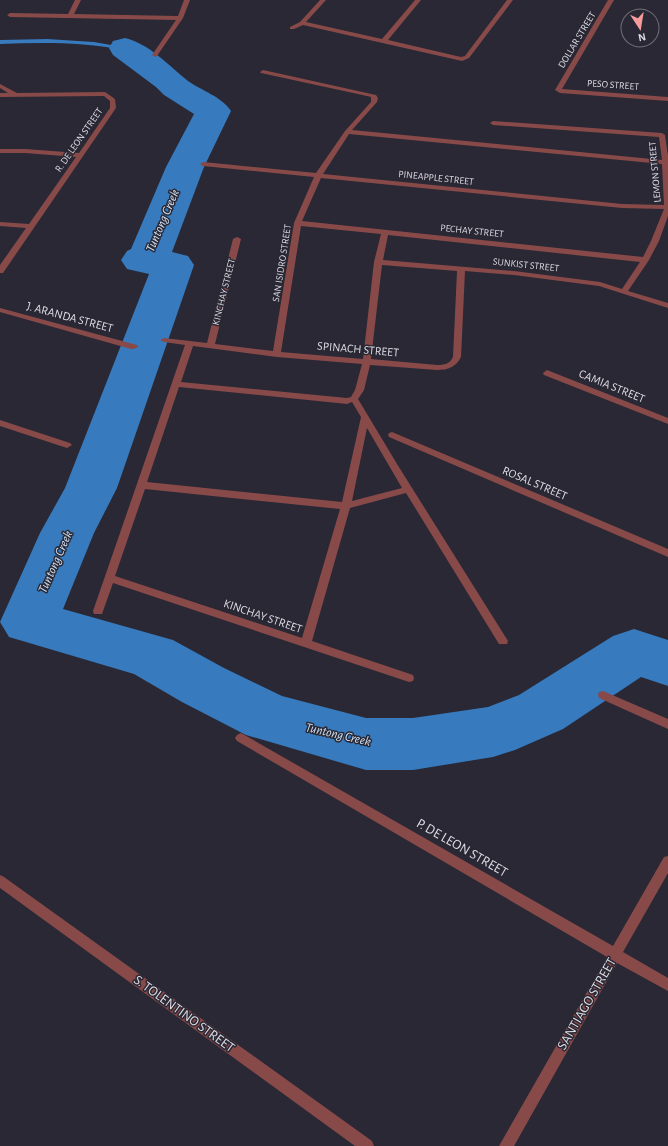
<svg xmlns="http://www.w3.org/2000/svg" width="668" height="1146" font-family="'Alegreya Sans',sans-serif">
<rect width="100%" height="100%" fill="#292834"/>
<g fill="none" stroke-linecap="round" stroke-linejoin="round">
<path fill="#377abd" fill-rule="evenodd" d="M47,39l47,3 34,6 -3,2c-42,-8 -83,-8 -125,-6v-4z"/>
<path fill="#377abd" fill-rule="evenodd" d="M125,38c25,6 44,28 63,43 14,10 33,15 43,30l-27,56 -32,85 16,4 6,9 -77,223 -23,45 -31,76 110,31 51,28 58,28 84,22h47l75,-11 31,-12 94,-59 21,-7 34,11v46l-27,-9 -78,52 -48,21 -22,7 -80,13h-47l-120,-35 -64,-33 -48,-28 -125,-37 -9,-15 40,-89 25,-45 84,-214 -22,-5 -6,-9 6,-9 4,-2 35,-82 28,-53 -30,-19 -8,-8 -43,-32 -4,-7 4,-7z"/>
<path fill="#884a49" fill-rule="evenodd" d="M75,0h6l-7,14 104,2 6,-16h6l-7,18 -26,38 -2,1 -3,-2 24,-35 -166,-3 -3,-2 3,-2 58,1z
M320,0h6l-20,22 76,17 33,-39h6l-33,40 73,17 4,-1 42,-56h6l-44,58 -7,3 -159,-36 -9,4h-4v-2l10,-5z
M608,0h6l-52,89 106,8v4l-108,-8 -5,-3z
M263,70l113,25 2,3 -1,4 -25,28 310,30 -3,-23 -166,-12 -3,-2 3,-2 169,12 3,2 3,21v60l-9,25 -10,19 -21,31 40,12v5l-69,-22 -85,-11 -49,-4 -4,86c-5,10 -13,13 -24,13l-67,-5 -6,25 -6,9 39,65 111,177 -1,3h-8l-93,-151 -56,15 -38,133 101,34 1,3 -1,3 -4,1 -296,-99 -11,31h-8l-1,-3 92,-266 -21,-3 -4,-2 4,-2 43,5 26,-104 4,-2 4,2 -26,105 58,7 21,-128 20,-46 -111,-11 -3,-2 3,-2 113,11 29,-42 26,-29v-5l-4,-1 -106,-23 -1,-1zM349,134l313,30 2,41 -42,-1 -299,-30zM321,178l301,30 42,1 -13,32 -8,16 -341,-36zM301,226l80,8 -7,28 -11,97 -82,-7zM388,235l252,27 -18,27 -22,-7 -86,-11 -131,-11zM382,265l75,6 -4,86c-3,7 -9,8 -16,8l-66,-6zM193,346l84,11 85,7 -7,26 -4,7 -4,1 -166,-16zM179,387l168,17 5,-2 9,15 -19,85 -195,-20zM367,428l35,60 -50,13zM145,489l195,20 -38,129 -187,-62z
M0,84l17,9 88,-1 10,7 1,9 -113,165h-3v-8l26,-37 -26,-2v-4l29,2 47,-67 -51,-4h-25v-4h25l54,4 31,-45v-7l-6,-5 -104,1v-4h8l-8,-5z
M0,308l137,37 1,2 -4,2h-3l-131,-37z
M547,370l121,48v6l-124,-49 -1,-2z
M0,420l70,23 2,2 -5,3 -67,-22z
M392,432l276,117v8l-279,-120 -1,-2 1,-2z
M603,691l65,28v10l-69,-31 -1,-3 1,-3z
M241,733l372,213 51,-89 4,-1v17l-45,79 45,26v13l-51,-28 -103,183h-15l108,-189 -370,-216 -2,-3 2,-3z
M0,875l4,2 368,264 2,5h-19l-355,-258z"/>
</g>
<g text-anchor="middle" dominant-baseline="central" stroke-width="3" stroke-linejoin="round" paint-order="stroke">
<g font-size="10" fill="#dddce4" stroke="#292834">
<text transform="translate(577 40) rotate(-59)">DOLLAR STREET</text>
<text transform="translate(613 85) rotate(4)">PESO STREET</text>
<text transform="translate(79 140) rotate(-55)">R. DE LEON STREET</text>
<text transform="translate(655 172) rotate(-95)">LEMON STREET</text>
<text transform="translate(436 178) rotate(6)">PINEAPPLE STREET</text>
<text transform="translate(472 231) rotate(6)">PECHAY STREET</text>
<text transform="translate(282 263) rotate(-81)">SAN ISIDRO STREET</text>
<text transform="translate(526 265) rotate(6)">SUNKIST STREET</text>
<text transform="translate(224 292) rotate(-76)">KINCHAY STREET</text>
</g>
<g font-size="12" fill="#dddce4" stroke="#292834">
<text transform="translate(70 317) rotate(15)">J. ARANDA STREET</text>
<text transform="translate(358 349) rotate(5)">SPINACH STREET</text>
<text transform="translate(612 386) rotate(22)">CAMIA STREET</text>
<text transform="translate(535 483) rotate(23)">ROSAL STREET</text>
<text transform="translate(263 616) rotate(19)">KINCHAY STREET</text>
</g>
<g font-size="13" font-style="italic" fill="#d1e1f4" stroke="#292834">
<text transform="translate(163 221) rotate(-67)">Tuntong Creek</text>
<text transform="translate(56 562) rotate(-66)">Tuntong Creek</text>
<text transform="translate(338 735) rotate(13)">Tuntong Creek</text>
</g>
<g font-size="14" fill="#dddce4" stroke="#292834">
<text transform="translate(462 848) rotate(30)">P. DE LEON STREET</text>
<text transform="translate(587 1004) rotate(-60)">SANTIAGO STREET</text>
<text transform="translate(184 1014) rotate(36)">S. TOLENTINO STREET</text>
</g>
</g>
<g transform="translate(640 28) rotate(168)"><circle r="19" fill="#292834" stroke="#71707a"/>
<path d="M0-3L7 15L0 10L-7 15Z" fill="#f59b9c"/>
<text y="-6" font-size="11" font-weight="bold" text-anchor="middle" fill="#dddce4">N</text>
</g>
</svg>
